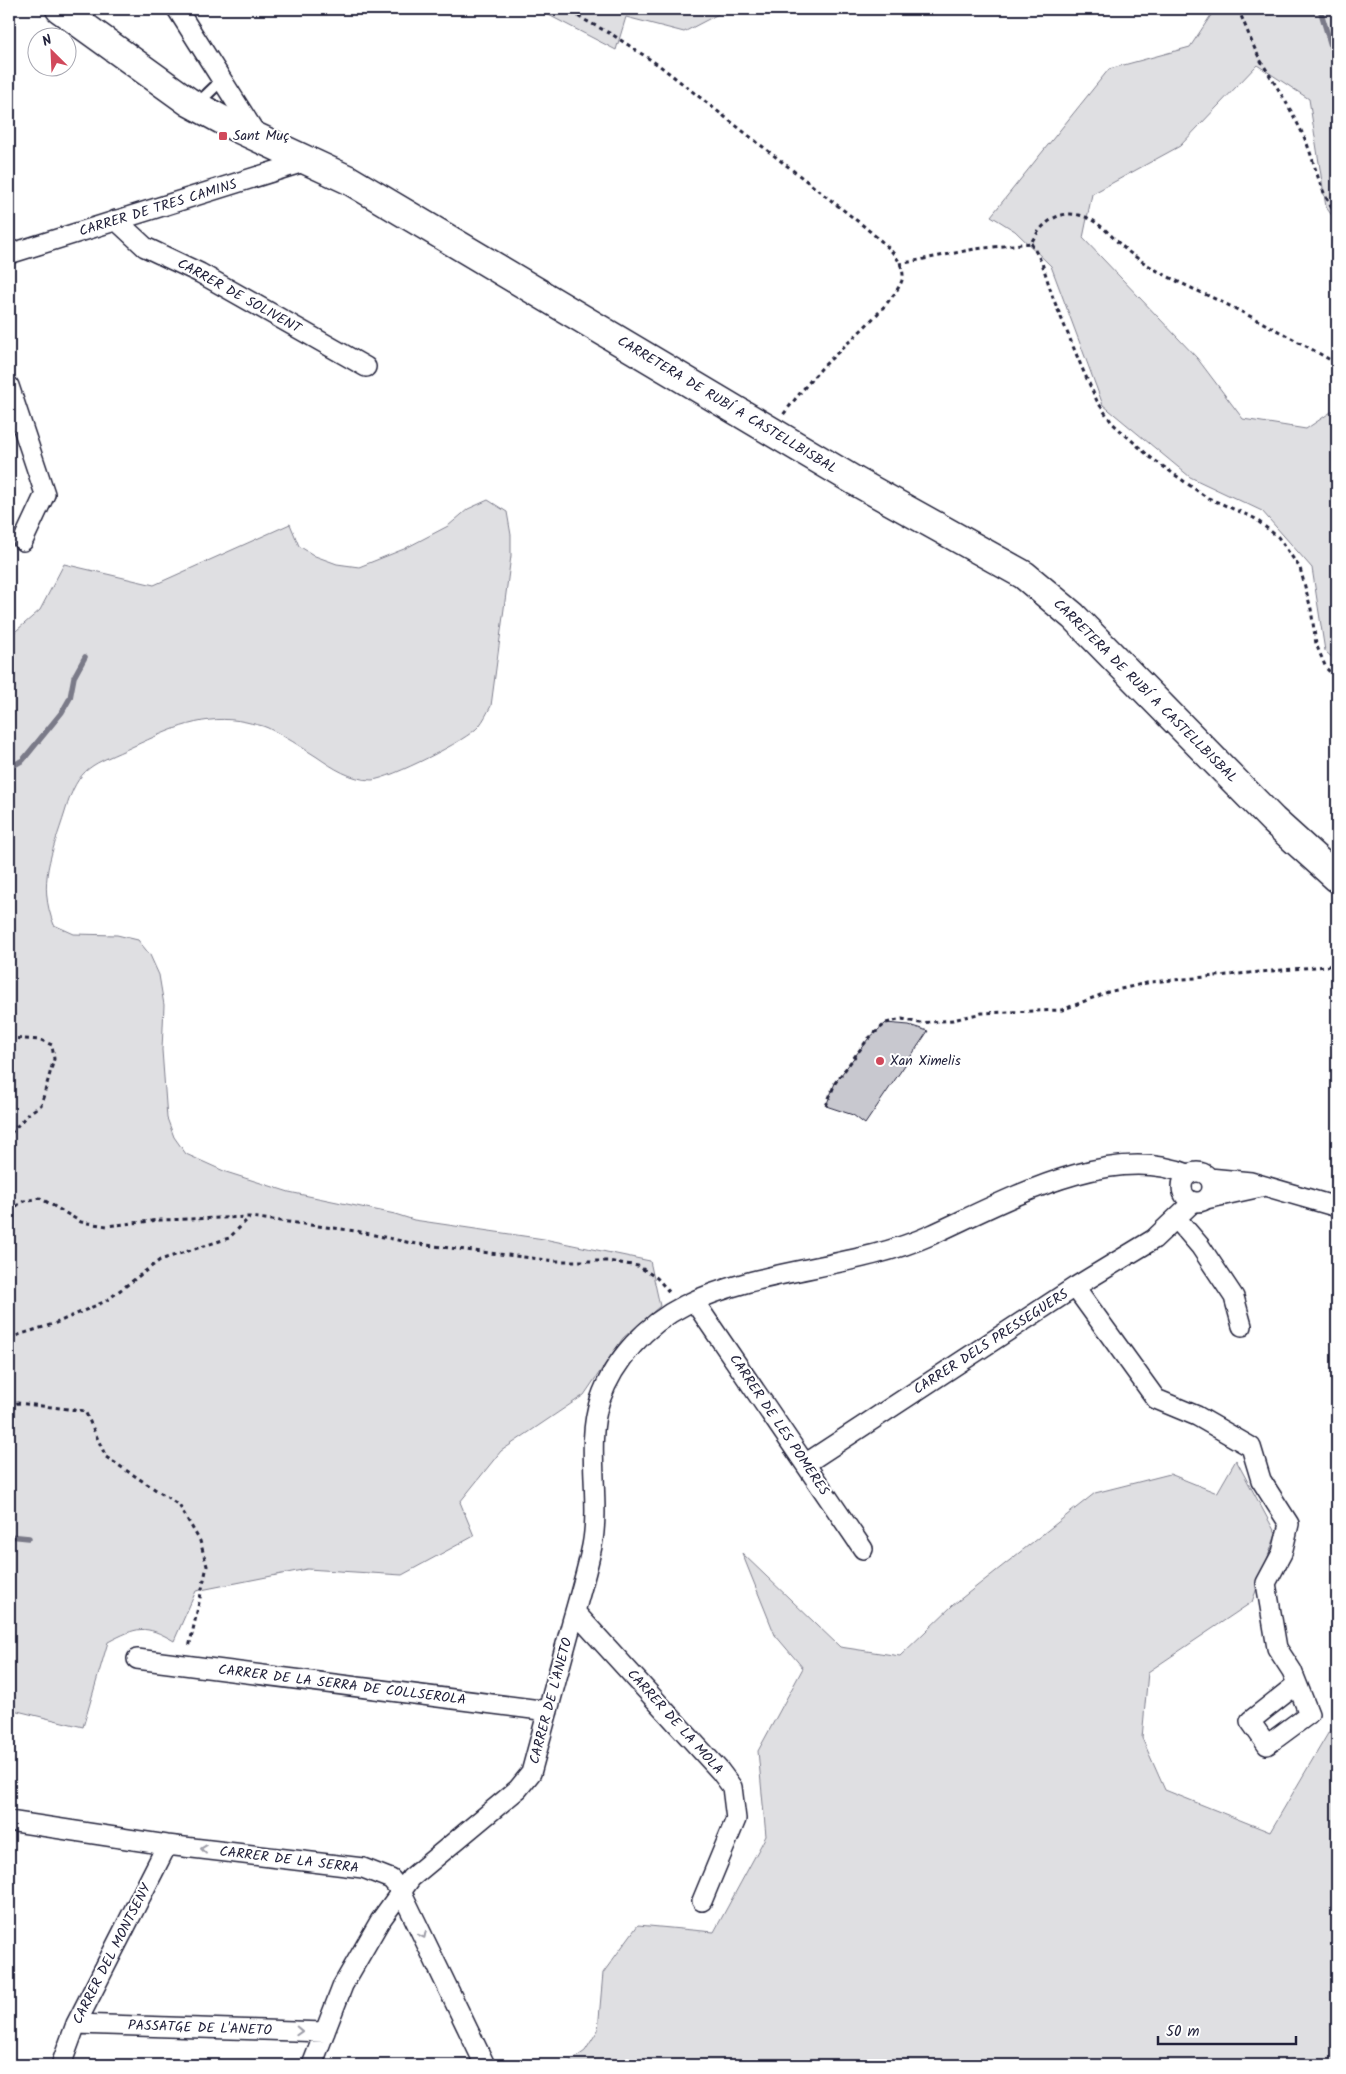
<svg xmlns="http://www.w3.org/2000/svg" width="1346" height="2074" font-family="Kalam,sans-serif">
<rect width="100%" height="100%" fill="#fff"/>
<filter id="ink" filterUnits="userSpaceOnUse"><feTurbulence type="fractalNoise" baseFrequency=".02" numOctaves="2"/><feDisplacementMap in="SourceGraphic" scale="10" xChannelSelector="R" yChannelSelector="G"/><feConvolveMatrix kernelMatrix="1 2 1 2 8 2 1 2 1" color-interpolation-filters="sRGB"/></filter>
<g filter="url(#ink)">
<path fill="#dfdfe2" stroke="#80808e" d="M537,9h191l-44,23 -58,-15 -10,33z
M1215,9h122v214l-11,-16 -17,-108 -52,-34 -77,81 -88,48 -9,44 114,120 46,61 63,10 31,-21v254l-12,-11 -13,-83 -50,-57 -72,-34 -87,-72 -52,-139 -36,-35 -24,-15 118,-147 81,-22z
M488,500l19,12 4,23v21l-20,150c-4,7 -7,14 -12,20 -11,14 -90,53 -107,54 -21,0 -39,-12 -55,-23 -16,-10 -32,-21 -49,-29 -6,-3 -15,-4 -22,-6 -41,-9 -75,7 -112,24 -42,20 -55,18 -69,66 -13,42 -28,70 -11,113l20,9 43,1 21,5 12,15 9,20 5,30 -2,45 5,68 7,19 12,17 40,18 63,20 106,22 19,6 130,19 106,22 10,45 -37,32 -39,57 -83,56 -41,51 14,34 -72,39 -95,-6 -111,22 -22,50c-29,-17 -37,-14 -66,1l-25,85 -74,-18v-1072l31,-27 24,-46 90,21 136,-61 9,22 16,10 22,8 22,3 45,-18 44,-23 20,-17z
M1236,1460l40,74 -24,68 -104,70 -6,66 23,52 105,42 60,-102 7,-1v336h-772l20,-14 13,-21 5,-57 35,-48 76,7 52,-96 -8,-85 45,-83 -28,-33 -33,-82 98,94 60,9 53,-51 142,-112 75,-19 47,19z"/>
<g fill="none" stroke-linecap="round" stroke-linejoin="round">
<path stroke="#7a7a88" stroke-width="5.5" d="M1320,9l17,57
M9,768l14,-8 39,-48 8,-14 4,-21 11,-20
M9,1536l20,2"/>
</g>
<path fill="#c8c8cf" stroke="#22223b" d="M886,1023l23,2 19,6 -63,93 -12,-9 -27,-9 9,-23 33,-44z"/>
<g fill="none" stroke-linecap="round" stroke-linejoin="round">
<defs>
<path id="lane" d="M197,104l25,-24"/>
<path id="street" d="M177,9l81,128
M116,220l29,27 55,26 166,94
M9,254l298,-93
M9,386l36,108 -22,47
M1182 1187a15 15 0 1 1 30 0a15 15 0 1 1-30 0Z
M1209,1178l42,4 86,25
M1206,1199l55,-12
M1176,1218l24,28 34,51 8,29
M1075,1287l81,112 41,17 54,31 10,33 28,44 -7,29 -16,30 11,65 15,23 17,43 -42,31 -17,-24 47,-37
M694,1301l169,248
M805,1464l270,-177 79,-48 39,-37
M575,1612l145,159 12,16 4,32 -34,82
M137,1659l411,52
M9,1821l158,24 196,23 28,11 10,12 84,174
M76,2024l249,8
M61,2065l15,-41 91,-179
M312,2065l31,-80 37,-64 31,-43 107,-89 13,-16c14,-50 27,-101 41,-151 7,-25 15,-51 20,-76 9,-46 -7,-102 8,-146 14,-41 47,-76 85,-95 75,-37 170,-36 246,-70 73,-33 177,-93 257,-61"/>
<path id="secondary" d="M60,9l129,93 48,26 112,52 506,301 169,94 49,41 200,204 64,58"/>
</defs>
<use href="#lane" stroke="#22223b" stroke-width="14"/>
<use href="#street" stroke="#22223b" stroke-width="22"/>
<use href="#secondary" stroke="#22223b" stroke-width="31"/>
<path stroke="#22223b" stroke-width="3" stroke-dasharray="4 4" stroke-linecap="butt" d="M564,9l49,26 47,31 205,161c13,12 37,28 38,48 0,22 -67,77 -83,95 -13,14 -25,29 -37,45
M1238,9c8,17 14,36 23,52 15,25 31,49 43,76 12,26 14,54 33,77
M1031,243l11,20 11,35 29,70 15,33 15,22 38,34 56,40 48,21 24,19 22,31 11,41 5,35 10,24 11,11
M899,264l76,-15 56,-6c10,-18 25,-33 48,-28 23,5 36,28 54,40 31,23 67,36 101,53 35,18 70,36 103,56
M9,1038l32,2 11,5 2,14 -13,46 -13,9 -19,21
M826,1106l9,-23 33,-44 18,-16 16,-4 18,4 33,-3 29,-7 80,-3 46,-18 43,-10 186,-17
M9,1211l15,-10 16,-3 41,24 26,4 53,-6 90,-3 106,14 55,12 63,8 82,10h52l30,5 19,12 14,16
M9,1338l47,-15 50,-22 54,-41 69,-22 20,-20
M9,1407l8,-4 68,8 21,46 73,48 21,36 7,25 -18,82"/>
<use href="#lane" stroke="#fff" stroke-width="10"/>
<use href="#street" stroke="#fff" stroke-width="19"/>
<use href="#secondary" stroke="#fff" stroke-width="28"/>
</g>
<defs><path id="oneway-chevron" d="M-2-3.5L2.5 0L-2 3.5" fill="none" stroke-width="1.6" stroke-linecap="round" stroke-linejoin="round" transform="scale(1.25)"/></defs>
<g stroke="#9c9ca7">
<use href="#oneway-chevron" transform="translate(204 1849) rotate(-173)"/>
<use href="#oneway-chevron" transform="translate(423 1935) rotate(64)"/>
<use href="#oneway-chevron" transform="translate(299 2031) rotate(2)"/>
</g>
</g>
<g fill="#d1495b" stroke="#fff" stroke-width="2">
<rect x="218" y="131" width="10" height="10" rx="2.5"/>
<circle cx="880" cy="1061" r="5"/>
</g>
<g text-anchor="middle" dominant-baseline="central" stroke-width="4" stroke-linejoin="round" paint-order="stroke">
<g font-size="14" fill="#22223b" stroke="#fff" text-anchor="start">
<text x="233" y="136">Sant Muç</text>
<text x="890" y="1061">Xan Ximelis</text>
</g>
<g font-size="14" fill="#22223b" stroke="#fff">
<text transform="translate(158 208) rotate(-17)">CARRER DE TRES CAMINS</text>
<text transform="translate(239 296) rotate(29)">CARRER DE SOLIVENT</text>
<text transform="translate(727 405) rotate(31)">CARRETERA DE RUBÍ A CASTELLBISBAL</text>
<text transform="translate(1145 691) rotate(45)">CARRETERA DE RUBÍ A CASTELLBISBAL</text>
<text transform="translate(991 1342) rotate(-33)">CARRER DELS PRESSEGUERS</text>
<text transform="translate(779 1425) rotate(56)">CARRER DE LES POMERES</text>
<text transform="translate(342 1685) rotate(7)">CARRER DE LA SERRA DE COLLSEROLA</text>
<text transform="translate(551 1701) rotate(-75)">CARRER DE L'ANETO</text>
<text transform="translate(675 1722) rotate(48)">CARRER DE LA MOLA</text>
<text transform="translate(289 1860) rotate(7)">CARRER DE LA SERRA</text>
<text transform="translate(112 1954) rotate(-63)">CARRER DEL MONTSENY</text>
<text transform="translate(200 2028) rotate(2)">PASSATGE DE L'ANETO</text>
</g>
</g>
<rect width="1346" height="2074" fill="none" stroke="#fff" stroke-width="30"/>
<rect x="15" y="15" width="1316" height="2044" fill="none" stroke="#22223b" stroke-width="2" filter="url(#ink)"/>
<g transform="translate(52 52) rotate(336)"><circle r="24" fill="#ffffff" stroke="#a7a7b1"/>
<path d="M0-4L9 19L0 12L-9 19Z" fill="#d1495b"/>
<text y="-8" font-size="14" font-weight="bold" text-anchor="middle" fill="#22223b">N</text>
</g>
<path d="M1158 2036v8h138v-8" fill="none" stroke="#22223b" stroke-width="2.5"/>
<text x="1166" y="2036" font-size="15" fill="#22223b" stroke="#ffffff" stroke-width="4" paint-order="stroke">50 m</text>
</svg>
